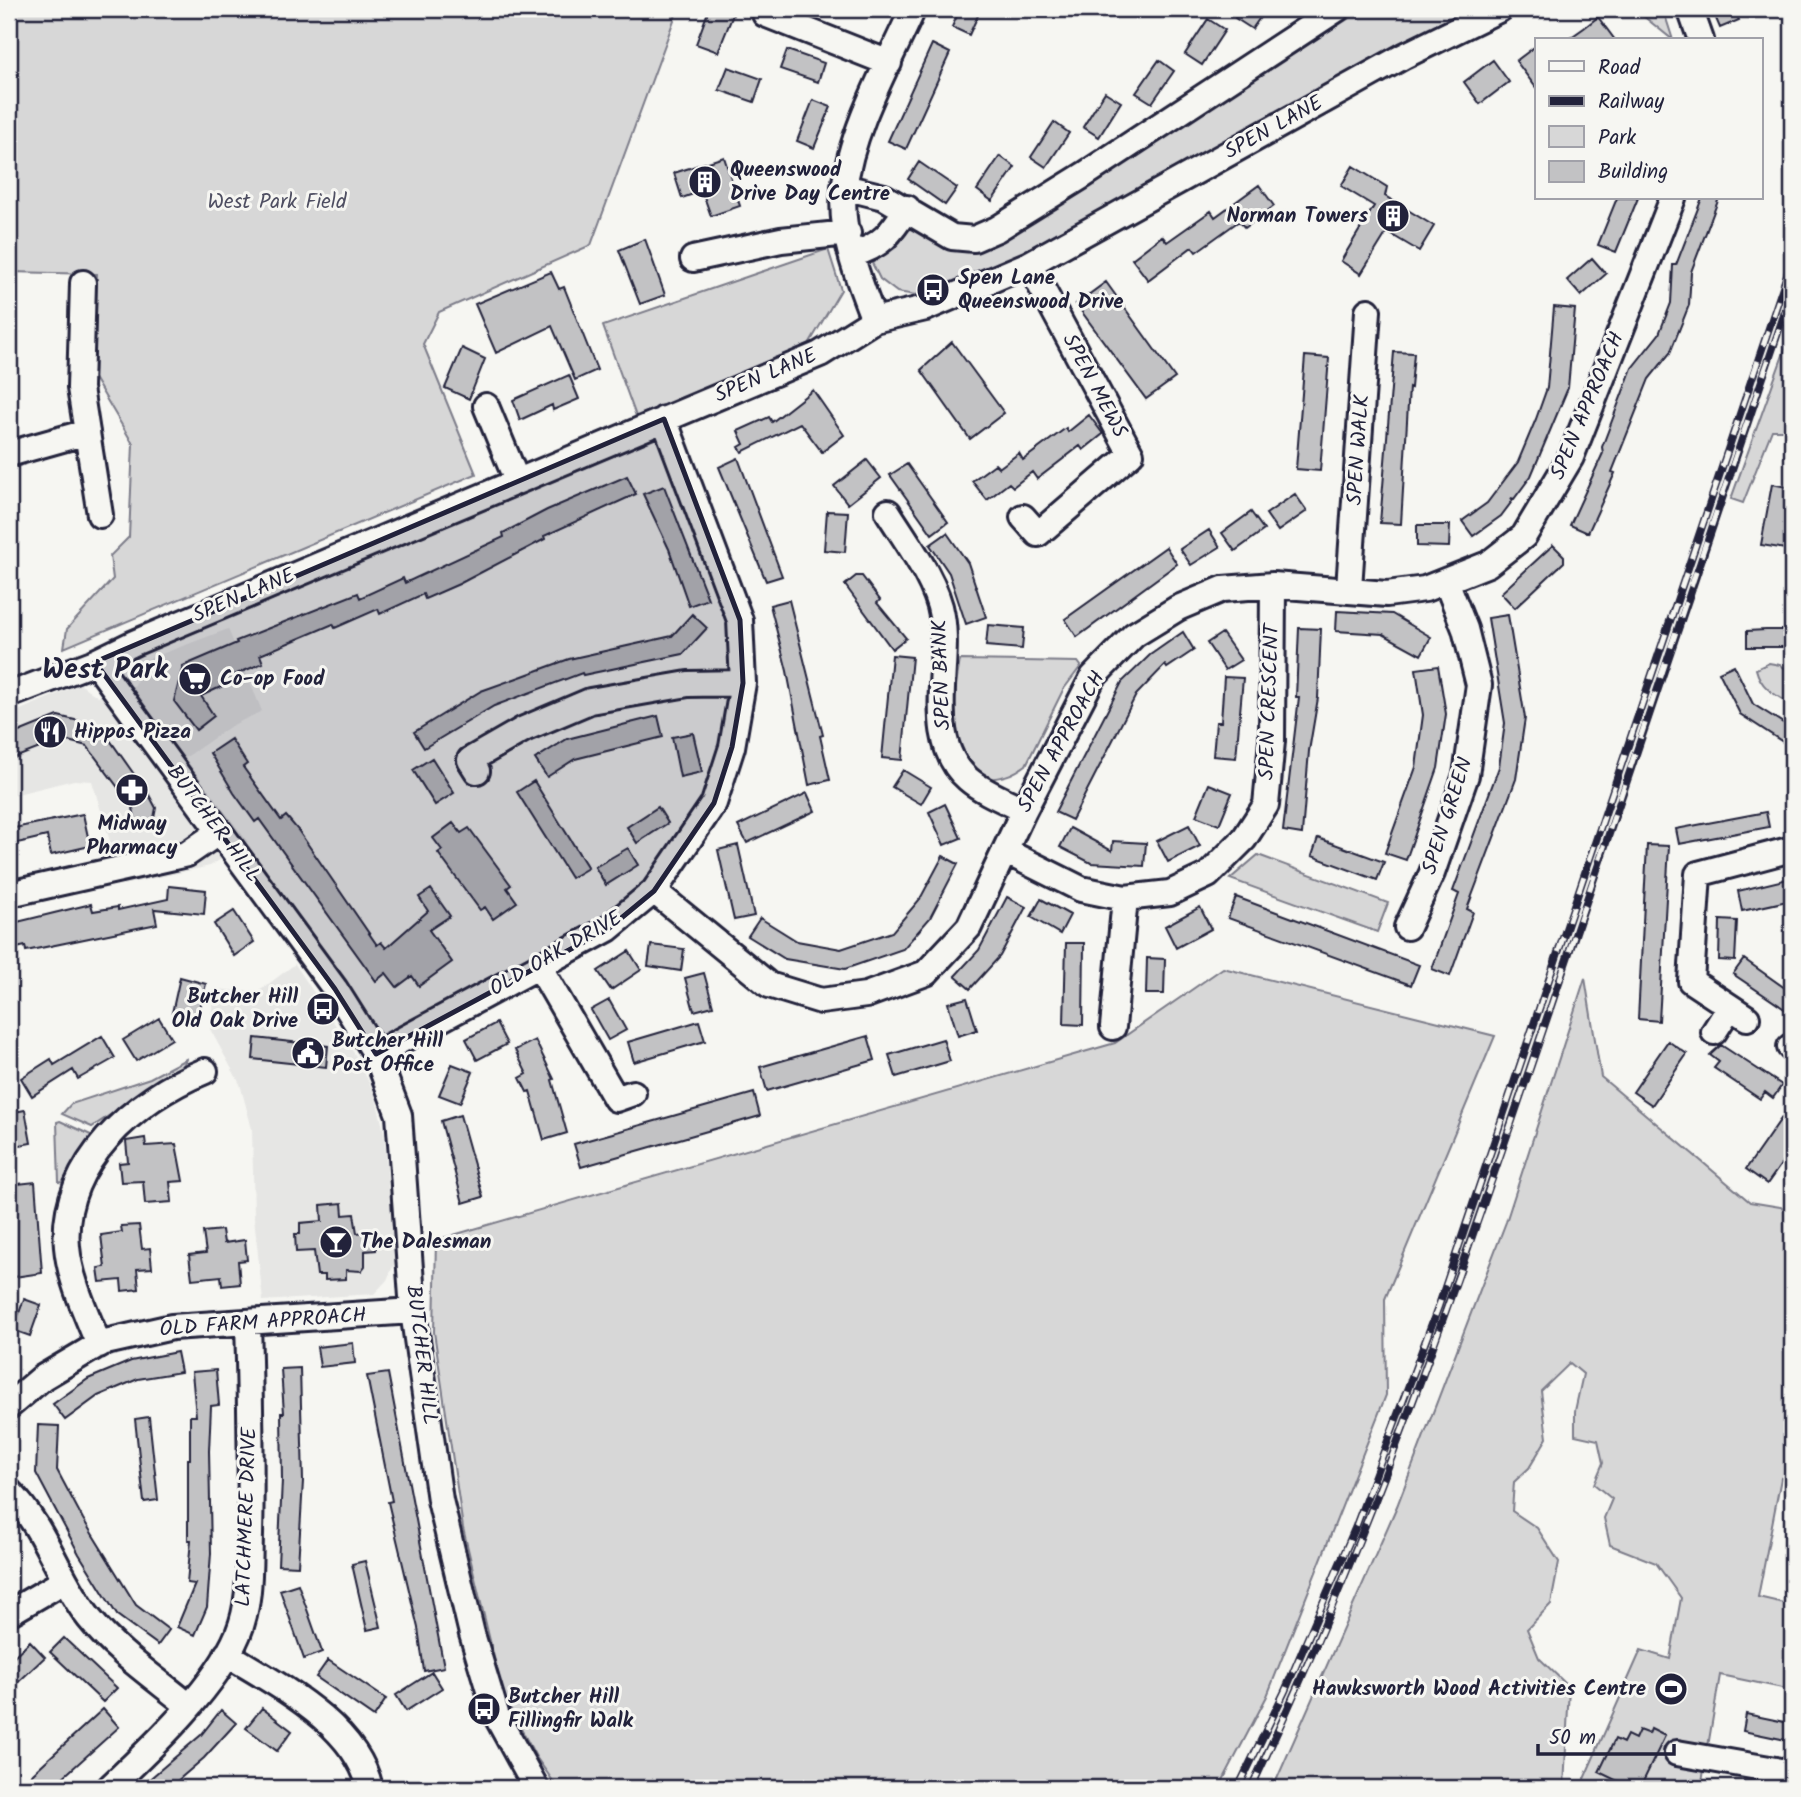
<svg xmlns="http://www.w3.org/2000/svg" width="1801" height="1797" font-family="Kalam,sans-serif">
<rect width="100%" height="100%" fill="#f6f6f2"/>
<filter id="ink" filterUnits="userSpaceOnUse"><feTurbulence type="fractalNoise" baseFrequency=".0143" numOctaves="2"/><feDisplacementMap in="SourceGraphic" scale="14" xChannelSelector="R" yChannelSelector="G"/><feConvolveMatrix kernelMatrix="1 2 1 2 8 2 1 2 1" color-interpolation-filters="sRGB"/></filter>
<g filter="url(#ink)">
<path fill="#e6e6e4" d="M228,629l34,82 -31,15 -46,32 63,84 -38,24 -87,19 -31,-104 -18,-1 -65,16v-81l71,-31 18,13 37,-12 8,-24z
M295,964l59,89 21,41 9,38 11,130 -8,18 -13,14 -111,7 -9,-84 -2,-88 -12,-45 -30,-55 4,-40 44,3z"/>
<path fill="#d7d7d7" stroke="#7c7c89" stroke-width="2" d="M9,9h669l-87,236 -152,67 -16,32 53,130 -412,174 3,-19 46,-50 -3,-23 19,-19 4,-93 -39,-66 3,-104 -88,-2z
M1364,9h112l-423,231 -87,38 -50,17 -19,-3 -17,-13 -8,-16 23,-15 15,-27 82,22z
M1633,9h30l10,31 -36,-29z
M828,249l13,41 -32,54 -172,75 -34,-93z
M1792,330v100h-20l-29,73 -12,-4z
M960,660l118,2 3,4 -18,24 -37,75c-13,10 -24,13 -40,14l-27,-25 -8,-40z
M1769,663l11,2 12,8v32c-16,-10 -31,-16 -36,-36z
M1258,855l130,48 -11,29 -147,-53z
M1223,968l272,68 -110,263 1,96 -119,301 -48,92h-661l-22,-31 -33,-62 -40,-167 -29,-196 2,-92 679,-197z
M1585,978l16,99 149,125 42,7v271l-11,-2 -23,119 34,8v85l-72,-15 -19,113h-121l61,-138 29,9 11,-61 -25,-35 -46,-18 -6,-27 8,-19 -18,-15 9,-21 -5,-23 -23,-5v-24l8,-37 -13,-11 -29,28 6,47 -18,30 -15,14 -2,29 25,17 22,34 -8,42 -24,25 12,29 30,29 -5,101h-291l124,-282 109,-284z
M186,1059l-3,7 -91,61 -30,-13 9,-10 79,-26z
M60,1121l33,15 -26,47 -8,-1 -2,-60z"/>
<path fill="#c2c2c4" stroke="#22223b" stroke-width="2" d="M709,9l25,3 -16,40 -22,-8z
M960,9h21l-12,26 -17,-8z
M1242,9h24l-14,20 -17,-11z
M1712,9h22l5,11 -19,8z
M1598,17l17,23h-48l17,-12z
M1208,19l17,11 -23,35 -17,-11z
M932,44l18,9 -44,96 -18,-8z
M1537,45v44l-21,-28z
M787,50l37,13 -6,19 -38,-13z
M1159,60l15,11 -22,32 -16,-10z
M1493,60l16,22 -29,22 -16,-22z
M728,67l34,12 -8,23 -35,-12z
M1105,92l16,10 -22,35 -16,-10z
M813,100l18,7 -17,41 -17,-7z
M1054,122l15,11 -23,34 -15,-10z
M1000,156l15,11 -23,34 -15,-11z
M724,157l16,49 -29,10 -9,-25 -20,7 -8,-25z
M919,162l38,26 -12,17 -37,-26z
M1353,166l34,21 -2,9 49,30 -15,25 -32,-19 -26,42 -20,-13 33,-55 -33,-20z
M1259,185l15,21 -29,22 -6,-7 -43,31 -4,-5 -44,33 -16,-21 30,-23 5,6 44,-31 4,6z
M1617,198h21l-22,54 -18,-7z
M1702,198h17l-28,74 -2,33 -19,48 -21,26 -37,93 3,1 -27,60 -18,-8 33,-72 -1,-6 30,-79 27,-34 12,-31 2,-38h3z
M645,239l20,56 -25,9 -21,-54z
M1592,258l14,16 -25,22 -14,-16z
M551,272l8,17 5,-2 33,83 -22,10 -23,-54 -56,27 -21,-49z
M1106,282l69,96 -29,21 -70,-95z
M1554,307l21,2 -7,79 -37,88 -17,23 -3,-1 2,2 -12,16 -28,20 -11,-15 25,-18 31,-41 18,-43 11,-31z
M952,342l52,71 -34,26 -49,-69z
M462,348l23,11 -16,40 -24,-11z
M1394,352l20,1 -3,35 -2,-1 -8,137 -21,-1z
M1305,356l24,2 -9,113 -24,-2z
M569,375l10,24 -26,11 -1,-5 -32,15 -7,-20z
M813,390l31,45 -22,17 -22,-29 -58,29 -3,-5 5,-3 -6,-13 31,-14 3,5z
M1089,415l14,19 -20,16 -3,-4 -43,33 -5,-7 -19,15 -4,-4 -22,17 -15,-19 23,-17 4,4 20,-15 4,7 43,-32 2,4z
M738,458l44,118 -16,5 -47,-114z
M867,460l14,18 -33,26 -14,-18z
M907,464l41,58 -16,12 -42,-59z
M627,476l9,18 -92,42 1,3 -86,45 -34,15 -2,-5 -43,20 -2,-5 -43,19 -2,-4 -73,31 3,8 -29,12 2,5 -35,16 13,20 -18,14 -22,-29 9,-35 54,-23 -1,-2 122,-48 2,5 43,-20 2,5 99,-46 -1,-4 44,-23z
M1772,484l20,4 -5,30h5v32l-31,-5z
M664,486l44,113 -19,7 -20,-57 -26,-55z
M1295,494l12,17 -29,20 -12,-17z
M827,511l21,1 -3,40 -21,-2z
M1251,512l13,18 -29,21 -13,-18z
M1417,525h33l-1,22 -32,-1z
M1209,530l11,17 -29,18 -11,-16z
M947,533l21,30 18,54 -20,7 -17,-51 -19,-28z
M1553,545l11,11v6l-49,46 -14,-15z
M1166,547l11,17 -100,73 -12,-18z
M856,576h6l18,24 -3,3 29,35 -14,11 -47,-64z
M789,600l34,135 -3,1 10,44 -21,5 -22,-114 -17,-66z
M1337,611l55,3 39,23 -10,18 -38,-21 -47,-3z
M692,614l15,14 -24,26 -100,21 -1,-2 -88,33 -70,42 -10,-16 67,-41 39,-14 49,-18 103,-23z
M1508,615l17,103 -9,61 -49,130 6,3 -23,64 -18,-7 27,-75 -6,-3 46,-124 6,-44 -17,-105z
M988,625l36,3 -2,21 -36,-3z
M1299,628l22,1 -3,69 -9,53 -7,83 -19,-3 16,-134h-3z
M1766,630h26v17h-45v-16z
M1183,632l11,18 -27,18 -2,-3 -29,30 -64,125 -17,-8 67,-130 28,-27z
M1222,633l19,27 -16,10 -18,-27z
M892,655l20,2 -10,103 -20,-2z
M1734,665l19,39 38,24 -8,14 -43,-28 -21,-42z
M1438,666l8,48 -8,54 -32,92 -21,-7 31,-86 7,-52 -7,-46z
M1224,677l19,1 -7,80 -23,-2 3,-34h5z
M58,716l42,10 36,51 -16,13 -33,-44 -46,-12 4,12 -36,14v-24z
M658,716l5,21 -88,22 -28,18 -12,-18 32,-20z
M693,733l9,39 -22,5 -8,-40z
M231,739l16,25 -4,3 38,53 5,-4 12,14 79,115 4,-3 5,6 42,-37 -9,-14 12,-8 19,27 -21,14 23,32 -33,24 -7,-10 -15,11 -11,-14 -10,8 -117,-162 -4,3 -21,-29 -24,-40z
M432,758l22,35 -19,12 -22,-35z
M903,770l28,17 -10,17 -29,-17z
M534,781l54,87 -17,10 -54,-86z
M1209,784l23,9 -13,32 -23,-9z
M148,793l8,15 -2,10 -6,7 -11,3 -5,-25z
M807,793l8,18 -68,32 -9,-17z
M945,804l16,34 -17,7 -15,-33z
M658,807l10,16 -31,20 -10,-16z
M1766,812l3,15 -90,17 -3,-15z
M83,814l7,32 -39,9 -4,-19 -38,9v-16z
M453,823l8,10 8,-5 42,57 -4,3 10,14 -24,17 -8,-12 -5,3 -42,-57 4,-3 -9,-12z
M1189,825l11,21 -32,16 -11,-21z
M1070,828l42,23 1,-10 33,2 -2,23 -53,-3 -31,-16z
M1318,838l66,24 -7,18 -65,-24z
M738,845l16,71 -20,4 -16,-70z
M1647,845l22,1 -10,175 -21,-2z
M628,848l10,17 -32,20 -11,-18z
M943,856l15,8 -28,54 -27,31 -58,20 -60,-10 -37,-23 12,-18 37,23 44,8 51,-17 28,-33z
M1792,878v22l-50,11 -4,-20z
M169,886l37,4 -2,24 -50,-5 3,15 -131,27 -1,-5 -16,4v-26l82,-20 2,7 25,-4v3l50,-11z
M1007,897l19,10 -26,49 -30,33 -15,-13 24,-26z
M1236,897l183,68 -8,20 -183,-67z
M1041,899l29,16 -10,19 -29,-17z
M1200,907l11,22 -35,19 -11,-22z
M234,911l20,31 -20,14 -20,-32z
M1720,920l17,1 -2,40 -16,-1z
M1066,943h18l-1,82 -19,-1z
M651,945l33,4 -3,22 -33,-5z
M629,951l12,19 -30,20 -13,-19z
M1147,958l18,1 -1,35h-18z
M1744,959l48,34v21l-59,-40z
M704,973l9,33 -19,5 -9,-33z
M180,977l26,7 -9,35 -25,-6z
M967,998l10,32 -19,6 -10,-33z
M609,1000l17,30 -18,10 -17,-30z
M159,1018l13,21 -36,22 -13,-21z
M699,1021l6,20 -71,21 -6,-20z
M496,1023l11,21 -30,16 -11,-21z
M102,1036l13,22 -37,21 -5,-9 -41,26 -11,-18 30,-19 3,6z
M868,1036l7,24 -108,31 -7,-24z
M255,1038l73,8 -2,21 -73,-8z
M943,1039l7,22 -54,16 -7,-22z
M535,1040l19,39 -2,1 15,53 -23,7 -14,-49 -3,1 -7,-14 7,-4 -12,-24z
M1668,1041l19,13 -35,51 -19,-13z
M1721,1045l61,40 -9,13 -8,-6 -5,7 -46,-31 5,-6 -9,-7z
M452,1064l21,8 -13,31 -21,-8z
M754,1093l6,23 -179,51 -7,-23z
M25,1110l6,33 -22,4v-34z
M460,1115l23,82 -20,6 -22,-82z
M1783,1116l9,7v26l-25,35 -21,-15z
M145,1138l1,8 30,-2 7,37 -13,1 2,20 -27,2 -2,-23 -22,1 -2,-19 9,-1 -2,-21z
M35,1182l7,91 -28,4 -5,-92z
M342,1203l1,12 11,-1 3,19 18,-2 1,19 -11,1v15l-4,5 -15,-1v9l-21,1v-5h-8l-3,-24 -18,1 -1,-18h5v-11l22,-2 -1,-16z
M139,1225l3,24 8,-1 2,20 -15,1 2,20 -17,2 -1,-11 -21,2 -2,-14 7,-1 -4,-32 21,-3 -1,-6z
M222,1230l2,13 21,-3 2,20 -9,1 2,23 -18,2 -1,-10 -29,3 -3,-24 17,-2 -3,-21z
M24,1299l17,6 -11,31 -17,-6z
M353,1343l2,20 -35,4 -3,-20z
M177,1352l4,20 -43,7 -40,17 -33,24 -12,-16 35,-25 43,-18z
M300,1368l3,113 -5,85 -20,-1 4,-85 -1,-67h3l-3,-44z
M216,1370l3,35 -8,1 -2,45 2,102 -4,54 -12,28 -18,-8 18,-43 -8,-1 4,-43h-3v-81h2v-43h6l-4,-44z
M388,1373l56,294 -20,4 -6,-43 -30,-126 4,-1 -25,-125z
M149,1417l9,83 -14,2 -9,-83z
M38,1425l21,1 -2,44 26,49 53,86 33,25 -11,15 -41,-30 -38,-61 -43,-81z
M365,1561l16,66 -14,3 -15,-66z
M298,1584l24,68 -18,7 -24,-69z
M64,1638l53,50 -14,14 -53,-50z
M30,1641l15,16 -36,34v-30z
M328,1660l58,39 -12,18 -58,-40z
M432,1672l10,16 -36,23 -10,-16z
M262,1708l30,23 -15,20 -31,-23z
M103,1709l16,18 -68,61h-29l11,-15z
M221,1710l15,13 -32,35 -35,30h-30l62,-53z
M1746,1714l43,9 -3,17 -43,-9z
M1651,1729l14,7 -25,52h-8l-33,-16 16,-33 8,4 4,-8 8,4 4,-9 10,4z"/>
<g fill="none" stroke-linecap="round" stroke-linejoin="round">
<defs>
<path id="minor" d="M1690,9l11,31
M765,14l124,49
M844,187l40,10 68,40 22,2 23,-10 87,-54 253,-166
M853,254c28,-7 39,-22 54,-46
M693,259l88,-19 67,-7
M83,283l-3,105 20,127
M874,320c-15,-39 -35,-88 -30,-130 7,-62 44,-125 69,-181
M486,406l31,75
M9,454l78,-22
M888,512c18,29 49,70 54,104 9,51 -19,124 26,163 15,13 38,22 56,31
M1023,517l15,17 93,-80 -102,-190
M1349,588l19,-277
M95,662l240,327 41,65 23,61 14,196 27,189 32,134 25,83 39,71
M9,695l86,-33 39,-19 686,-289 54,-34 52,-12 103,-44 375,-208 96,-47
M477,771l-7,-11 54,-31 66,-28 98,-17 55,-1
M1005,851l76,38 44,9 45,-5 38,-18 36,-36 22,-34 6,-64 1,-156
M654,891l115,94 52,16 45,-6 60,-22 43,-46 55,-117 69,-133 41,-42 44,-27 45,-19 50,-4 114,9 38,-5 63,-25 36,-28 47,-79 102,-259
M9,894l178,-40 32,-22
M1407,927l25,-54 34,-98 13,-90 -14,-56 -19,-48
M539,966l77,133 17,-6
M1747,1018l-56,-37 7,-107 94,-25
M1113,1027l12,-129
M1714,1032l16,-25
M1790,1047l2,2
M376,1054l232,-125 46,-38 60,-88 18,-56 11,-64 -3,-63 -76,-201
M99,1345c-13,-32 -29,-65 -32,-98 -7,-83 68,-148 138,-176
M9,1406l33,-28 59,-35 71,-16 241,-16
M9,1491c36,36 49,87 80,127 27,34 66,60 100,88
M9,1613l55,-32
M227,1654c52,32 129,71 143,134
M1677,1753l115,20
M109,1788c42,-40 106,-99 129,-154 13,-31 11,-67 12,-99 2,-71 0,-142 -2,-213"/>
</defs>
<use href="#minor" stroke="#22223b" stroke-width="30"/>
<use href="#minor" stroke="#f6f6f2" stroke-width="24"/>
<defs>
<path id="rail" d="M1238,1788l47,-97 71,-165 83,-221 353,-1045
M1251,1788c120,-251 209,-513 298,-776 80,-241 160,-481 243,-720"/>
</defs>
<use href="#rail" stroke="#22223b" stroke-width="8"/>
<use href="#rail" stroke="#f6f6f2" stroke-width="5" stroke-dasharray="16" stroke-linecap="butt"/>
</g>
</g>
<path fill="#22223b" fill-opacity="0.2" stroke="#22223b" stroke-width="5" stroke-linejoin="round" d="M664,419l76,201 3,63 -11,64 -18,56 -60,88 -46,38 -232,125 -41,-65 -240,-327z"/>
<defs>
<symbol id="building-disc" viewBox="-11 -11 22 22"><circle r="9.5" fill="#22223b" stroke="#f6f6f2"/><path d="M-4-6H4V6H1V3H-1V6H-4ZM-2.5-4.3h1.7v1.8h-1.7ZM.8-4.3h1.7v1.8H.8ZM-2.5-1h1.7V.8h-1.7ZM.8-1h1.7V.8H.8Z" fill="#fff"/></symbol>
<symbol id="bus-disc" viewBox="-11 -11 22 22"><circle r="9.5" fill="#22223b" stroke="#f6f6f2"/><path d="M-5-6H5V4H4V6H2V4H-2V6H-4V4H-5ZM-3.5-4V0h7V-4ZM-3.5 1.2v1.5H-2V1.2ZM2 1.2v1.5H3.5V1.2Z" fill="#fff"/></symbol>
<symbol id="supermarket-disc" viewBox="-11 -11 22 22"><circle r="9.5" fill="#22223b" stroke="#f6f6f2"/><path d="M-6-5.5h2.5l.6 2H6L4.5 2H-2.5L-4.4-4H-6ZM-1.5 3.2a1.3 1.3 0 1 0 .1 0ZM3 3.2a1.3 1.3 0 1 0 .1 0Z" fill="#fff"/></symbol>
<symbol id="restaurant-disc" viewBox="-11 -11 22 22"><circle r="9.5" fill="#22223b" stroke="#f6f6f2"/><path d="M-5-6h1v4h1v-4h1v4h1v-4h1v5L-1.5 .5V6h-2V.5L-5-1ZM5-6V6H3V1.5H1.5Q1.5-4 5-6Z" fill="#fff"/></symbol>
<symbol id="pharmacy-disc" viewBox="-11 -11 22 22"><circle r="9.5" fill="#22223b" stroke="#f6f6f2"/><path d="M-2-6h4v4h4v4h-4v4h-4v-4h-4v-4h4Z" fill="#fff"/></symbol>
<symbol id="civic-disc" viewBox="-11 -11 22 22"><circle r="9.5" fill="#22223b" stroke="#f6f6f2"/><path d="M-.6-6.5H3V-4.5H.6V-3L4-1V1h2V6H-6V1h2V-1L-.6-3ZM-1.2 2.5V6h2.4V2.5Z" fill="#fff"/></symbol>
<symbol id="bar-disc" viewBox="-11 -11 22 22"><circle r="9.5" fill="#22223b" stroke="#f6f6f2"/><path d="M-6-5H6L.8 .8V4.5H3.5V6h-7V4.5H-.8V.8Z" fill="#fff"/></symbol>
<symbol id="stadium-disc" viewBox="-11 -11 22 22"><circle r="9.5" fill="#22223b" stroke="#f6f6f2"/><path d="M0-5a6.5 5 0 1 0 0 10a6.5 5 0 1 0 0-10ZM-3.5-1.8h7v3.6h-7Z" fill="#fff"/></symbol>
</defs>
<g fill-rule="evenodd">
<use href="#building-disc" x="686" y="163" width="38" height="38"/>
<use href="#building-disc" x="1374" y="197" width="38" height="38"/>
<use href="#bus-disc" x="914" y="271" width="38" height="38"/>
<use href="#supermarket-disc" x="176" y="660" width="38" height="38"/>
<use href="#restaurant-disc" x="31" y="713" width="38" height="38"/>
<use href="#pharmacy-disc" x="113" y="771" width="38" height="38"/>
<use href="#bus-disc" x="304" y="990" width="38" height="38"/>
<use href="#civic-disc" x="289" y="1034" width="38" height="38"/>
<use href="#bar-disc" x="317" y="1223" width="38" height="38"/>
<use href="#stadium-disc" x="1652" y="1670" width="38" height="38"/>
<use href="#bus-disc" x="465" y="1690" width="38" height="38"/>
</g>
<g text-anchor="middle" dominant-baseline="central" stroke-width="6" stroke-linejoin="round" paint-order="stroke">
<g font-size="21" fill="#22223b" stroke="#f6f6f2">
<text transform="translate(1274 128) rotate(-29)">SPEN LANE</text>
<text transform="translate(766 376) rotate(-23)">SPEN LANE</text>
<text transform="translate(1094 386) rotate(62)">SPEN MEWS</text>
<text transform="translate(1588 406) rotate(-67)">SPEN APPROACH</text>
<text transform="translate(1359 450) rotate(-86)">SPEN WALK</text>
<text transform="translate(244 596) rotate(-23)">SPEN LANE</text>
<text transform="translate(942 675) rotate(-92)">SPEN BANK</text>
<text transform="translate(1270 702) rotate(-88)">SPEN CRESCENT</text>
<text transform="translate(1062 742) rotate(-61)">SPEN APPROACH</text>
<text transform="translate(1448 816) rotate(-72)">SPEN GREEN</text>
<text transform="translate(213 824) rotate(53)">BUTCHER HILL</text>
<text transform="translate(556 954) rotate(-30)">OLD OAK DRIVE</text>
<text transform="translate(263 1323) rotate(-4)">OLD FARM APPROACH</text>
<text transform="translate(421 1355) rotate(83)">BUTCHER HILL</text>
<text transform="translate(247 1517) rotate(-88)">LATCHMERE DRIVE</text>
</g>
<g font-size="21" font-weight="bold" fill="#22223b" stroke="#f6f6f2" text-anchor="start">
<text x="730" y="170">Queenswood<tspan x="730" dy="24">Drive Day Centre</tspan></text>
<text x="1368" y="216" text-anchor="end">Norman Towers</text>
<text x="958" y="278">Spen Lane<tspan x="958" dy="24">Queenswood Drive</tspan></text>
<text x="220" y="679">Co-op Food</text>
<text x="74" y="732">Hippos Pizza</text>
<text x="132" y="824" text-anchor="middle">Midway<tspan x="132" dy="24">Pharmacy</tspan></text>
<text x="298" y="997" text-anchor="end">Butcher Hill<tspan x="298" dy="24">Old Oak Drive</tspan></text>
<text x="332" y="1041">Butcher Hill<tspan x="332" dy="24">Post Office</tspan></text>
<text x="360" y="1242">The Dalesman</text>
<text x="1646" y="1689" text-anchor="end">Hawksworth Wood Activities Centre</text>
<text x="508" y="1697">Butcher Hill<tspan x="508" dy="24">Fillingfir Walk</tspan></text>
</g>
<g font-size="21" fill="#4f4f62" stroke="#f6f6f2">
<text x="277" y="202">West Park Field</text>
</g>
<g font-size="28" font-weight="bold" fill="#22223b" stroke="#f6f6f2">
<text x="105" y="670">West Park</text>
</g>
</g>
<rect width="1801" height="1797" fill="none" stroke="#f6f6f2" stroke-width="35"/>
<rect x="18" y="18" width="1766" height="1762" fill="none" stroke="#22223b" stroke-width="2.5" filter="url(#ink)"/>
<rect x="1535" y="38" width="228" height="161" fill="#f6f6f2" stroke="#a1a1a9" stroke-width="2"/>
<rect x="1549" y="61" width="35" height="10" fill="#f6f6f2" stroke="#a1a1a9" stroke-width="2"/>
<text x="1598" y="74" font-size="21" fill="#22223b">Road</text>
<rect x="1549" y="96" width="35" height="10" fill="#22223b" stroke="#a1a1a9" stroke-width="2"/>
<text x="1598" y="108" font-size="21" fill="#22223b">Railway</text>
<rect x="1549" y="126" width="35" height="21" fill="#d7d7d7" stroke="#a1a1a9" stroke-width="2"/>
<text x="1598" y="144" font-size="21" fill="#22223b">Park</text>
<rect x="1549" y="161" width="35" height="21" fill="#c2c2c4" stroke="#a1a1a9" stroke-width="2"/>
<text x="1598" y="178" font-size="21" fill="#22223b">Building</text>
<path d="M1538 1744v10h136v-10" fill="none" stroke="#22223b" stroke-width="3.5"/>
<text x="1549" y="1744" font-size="21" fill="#22223b" stroke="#f6f6f2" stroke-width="5" paint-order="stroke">50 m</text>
</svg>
